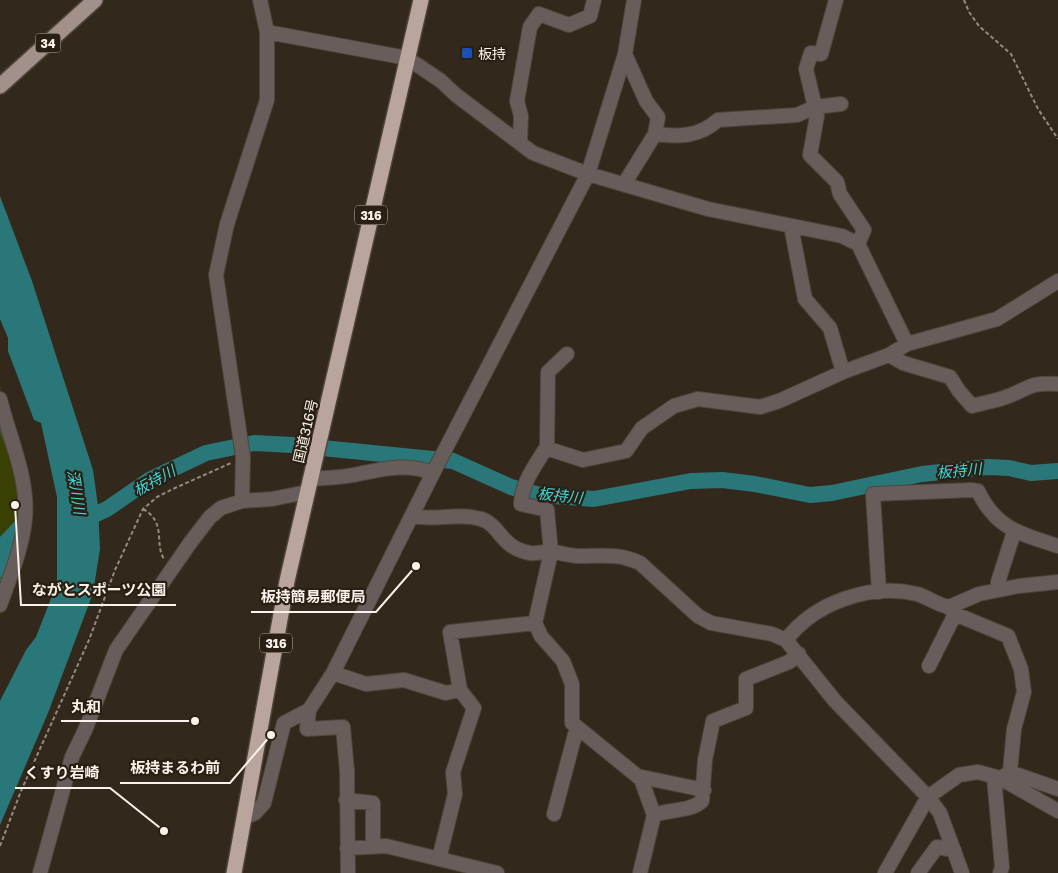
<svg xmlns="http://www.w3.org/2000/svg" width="1058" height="873" font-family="'Golos Text','Noto Sans JP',sans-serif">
<rect width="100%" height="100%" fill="#33281c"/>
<path fill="#3a4004" d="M0,386l15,50 9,110 -24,70z"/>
<path fill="#2a7779" d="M0,196l32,85 61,189 5,36 2,43 -7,44 -45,120 -48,112v-124l26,-51 10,-13 21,-54v-86l-16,-74 -7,-3 -26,-69v-13l-8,-19z
M16,520l4,1 -16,57 -4,-1v-40z"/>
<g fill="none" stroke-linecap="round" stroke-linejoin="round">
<path stroke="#2a7779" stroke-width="2.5" d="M0,426l9,27
M0,583l3,-8"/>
<path stroke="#2a7779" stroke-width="16" d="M81,521l26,-12 42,-29 57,-27 48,-10 38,2 161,16 58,26 29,8 54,4 97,-18 31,-1 33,4 55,11 22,-2 90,-19 66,-7 21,1 22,5 27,-2"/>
<defs>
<path id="minor" d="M836,0l-15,54 -10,-1 -5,16 11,47 -7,39 27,27 3,12 24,36 -6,14
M267,32l140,26 34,23 15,14 77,58 55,21 120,35 134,27 16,8 49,100
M655,134c24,3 44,3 63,-14l79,-5 18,-8 26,-3
M520,142l1,-26 -4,-15 13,-74 9,-13 30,11 21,-9 4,-16
M624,184l31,-50 3,-17 -12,-16 -21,-47
M791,226l14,73 25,29 13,44
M889,355l14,8 47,14 9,14 13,15c11,-3 23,-5 34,-9 25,-9 22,-15 52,-13
M0,399c9,38 29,80 25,120 -3,30 -15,58 -25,86
M547,448l1,-76 19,-18
M310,479c14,-1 29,-1 43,-4 28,-5 51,-13 80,-2
M242,501l1,-44 -27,-182 11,-51 40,-124v-68l-7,-32
M412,516c22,5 46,-4 69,3 20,6 19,29 49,34 7,1 15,-2 23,-1 9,1 18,4 27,4 22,0 39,-3 60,7l58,53 13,7 61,11 14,6 49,61 93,96 12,16 22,60
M998,590v-8l16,-50
M879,592l-6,-98 98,-4 7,1c18,38 43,43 80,55
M949,607l6,7 53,22 13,33 3,23 -10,37 -4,43
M786,640c29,-38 85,-57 131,-46 11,3 20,11 32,13l30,-13 40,-8 39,-4
M929,666l26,-52
M333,673l33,11 38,-4 42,13 14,-3
M309,710l-2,19 36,-2 4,44 1,102
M637,776l67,14
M994,777l8,90 -2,6
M1003,777l7,-5 48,17
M346,800l27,3v44
M554,814l23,-87
M654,815c15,-6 36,-3 48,-14l3,-41 8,-39 33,-13v-29l43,-17 10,-8
M244,818l11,-5 9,-10 20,-80 25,-13 24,-37 100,-200 155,-299 37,-120 9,-54
M347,848l39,-2 111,27
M439,859l16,-65 -2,-22 21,-64 -14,-18 -10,-58 85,-9
M40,873l32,-116 14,-29 30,-78 74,-107 20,-26 11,-9 21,-7 30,-2 35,-7
M640,873l14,-58 -13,-36 -69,-56v-39l-9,-23 -22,-25 -6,-13 16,-71 -4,-42 -26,-6c1,-22 14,-38 25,-56l37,12 43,-9 16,-23 32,-22 24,-7 62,8 19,-6 64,-29 46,-17 18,-11 90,-25 61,-38
M885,873l43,-76 31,-22 19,-3 22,6 58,33
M918,873l19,-26 17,3"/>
<path id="major" d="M0,86l95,-86"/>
<path id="highway" d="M234,873l53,-292 134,-581"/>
</defs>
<use href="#minor" stroke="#4f4439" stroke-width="16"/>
<use href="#major" stroke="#4f4439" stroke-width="18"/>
<use href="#highway" stroke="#4f4439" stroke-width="18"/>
<path stroke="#948b81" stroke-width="2" stroke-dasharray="4 2.5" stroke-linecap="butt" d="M964,0l5,12 10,14 32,28 27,55 20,30
M143,509c24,13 11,35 21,50
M0,846l21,-55 68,-151 26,-70 28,-61 14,-12 18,-9 56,-25"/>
<use href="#minor" stroke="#675e5b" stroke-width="14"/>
<use href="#major" stroke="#a2918b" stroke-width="15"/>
<use href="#highway" stroke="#baa59e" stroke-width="15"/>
</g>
<rect fill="#1a4fb4" stroke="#291f13" stroke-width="2" x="461" y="47" width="12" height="12" rx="2.5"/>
<g text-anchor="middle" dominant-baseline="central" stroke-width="4.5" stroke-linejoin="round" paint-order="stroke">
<g fill="#291f13" stroke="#bbb3aa" stroke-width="1">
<rect x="35.5" y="33.5" width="25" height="19" rx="4"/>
<rect x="355" y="205.5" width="32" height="19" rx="4"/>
<rect x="260" y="633.5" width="32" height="19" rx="4"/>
</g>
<g font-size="12" font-weight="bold" fill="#faf3eb">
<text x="48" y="43">34</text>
<text x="371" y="215">316</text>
<text x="276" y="643">316</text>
</g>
<g font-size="14" fill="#faf3eb" stroke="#291f13" text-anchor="start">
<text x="478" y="53">板持</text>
</g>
<g font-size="14" fill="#faf3eb" stroke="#291f13">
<text transform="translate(305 431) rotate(-77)">国道316号</text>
</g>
<g font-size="15" font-style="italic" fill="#41d8dc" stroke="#291f13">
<text transform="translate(959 470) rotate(-5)">板持川</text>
<text transform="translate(154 480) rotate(-29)">板持川</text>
<text transform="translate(77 492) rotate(81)">深川川</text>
<text transform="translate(560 495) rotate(6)">板持川</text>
</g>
</g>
<path fill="none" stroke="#faf3eb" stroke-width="2" d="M15 505L21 605H176M416 566L376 612H251M195 721L111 721H61M271 735L230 783H120M164 831L110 788H15"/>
<g fill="#faf3eb" stroke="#291f13" stroke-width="2">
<circle cx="15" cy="505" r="5"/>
<circle cx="416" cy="566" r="5"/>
<circle cx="195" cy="721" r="5"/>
<circle cx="271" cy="735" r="5"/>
<circle cx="164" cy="831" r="5"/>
</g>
<g font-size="15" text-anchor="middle" font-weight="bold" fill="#faf3eb" stroke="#291f13" stroke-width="4.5" stroke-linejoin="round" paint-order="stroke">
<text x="99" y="595">ながとスポーツ公園</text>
<text x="313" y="602">板持簡易郵便局</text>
<text x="86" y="712">丸和</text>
<text x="175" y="773">板持まるわ前</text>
<text x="62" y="778">くすり岩崎</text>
</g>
</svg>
